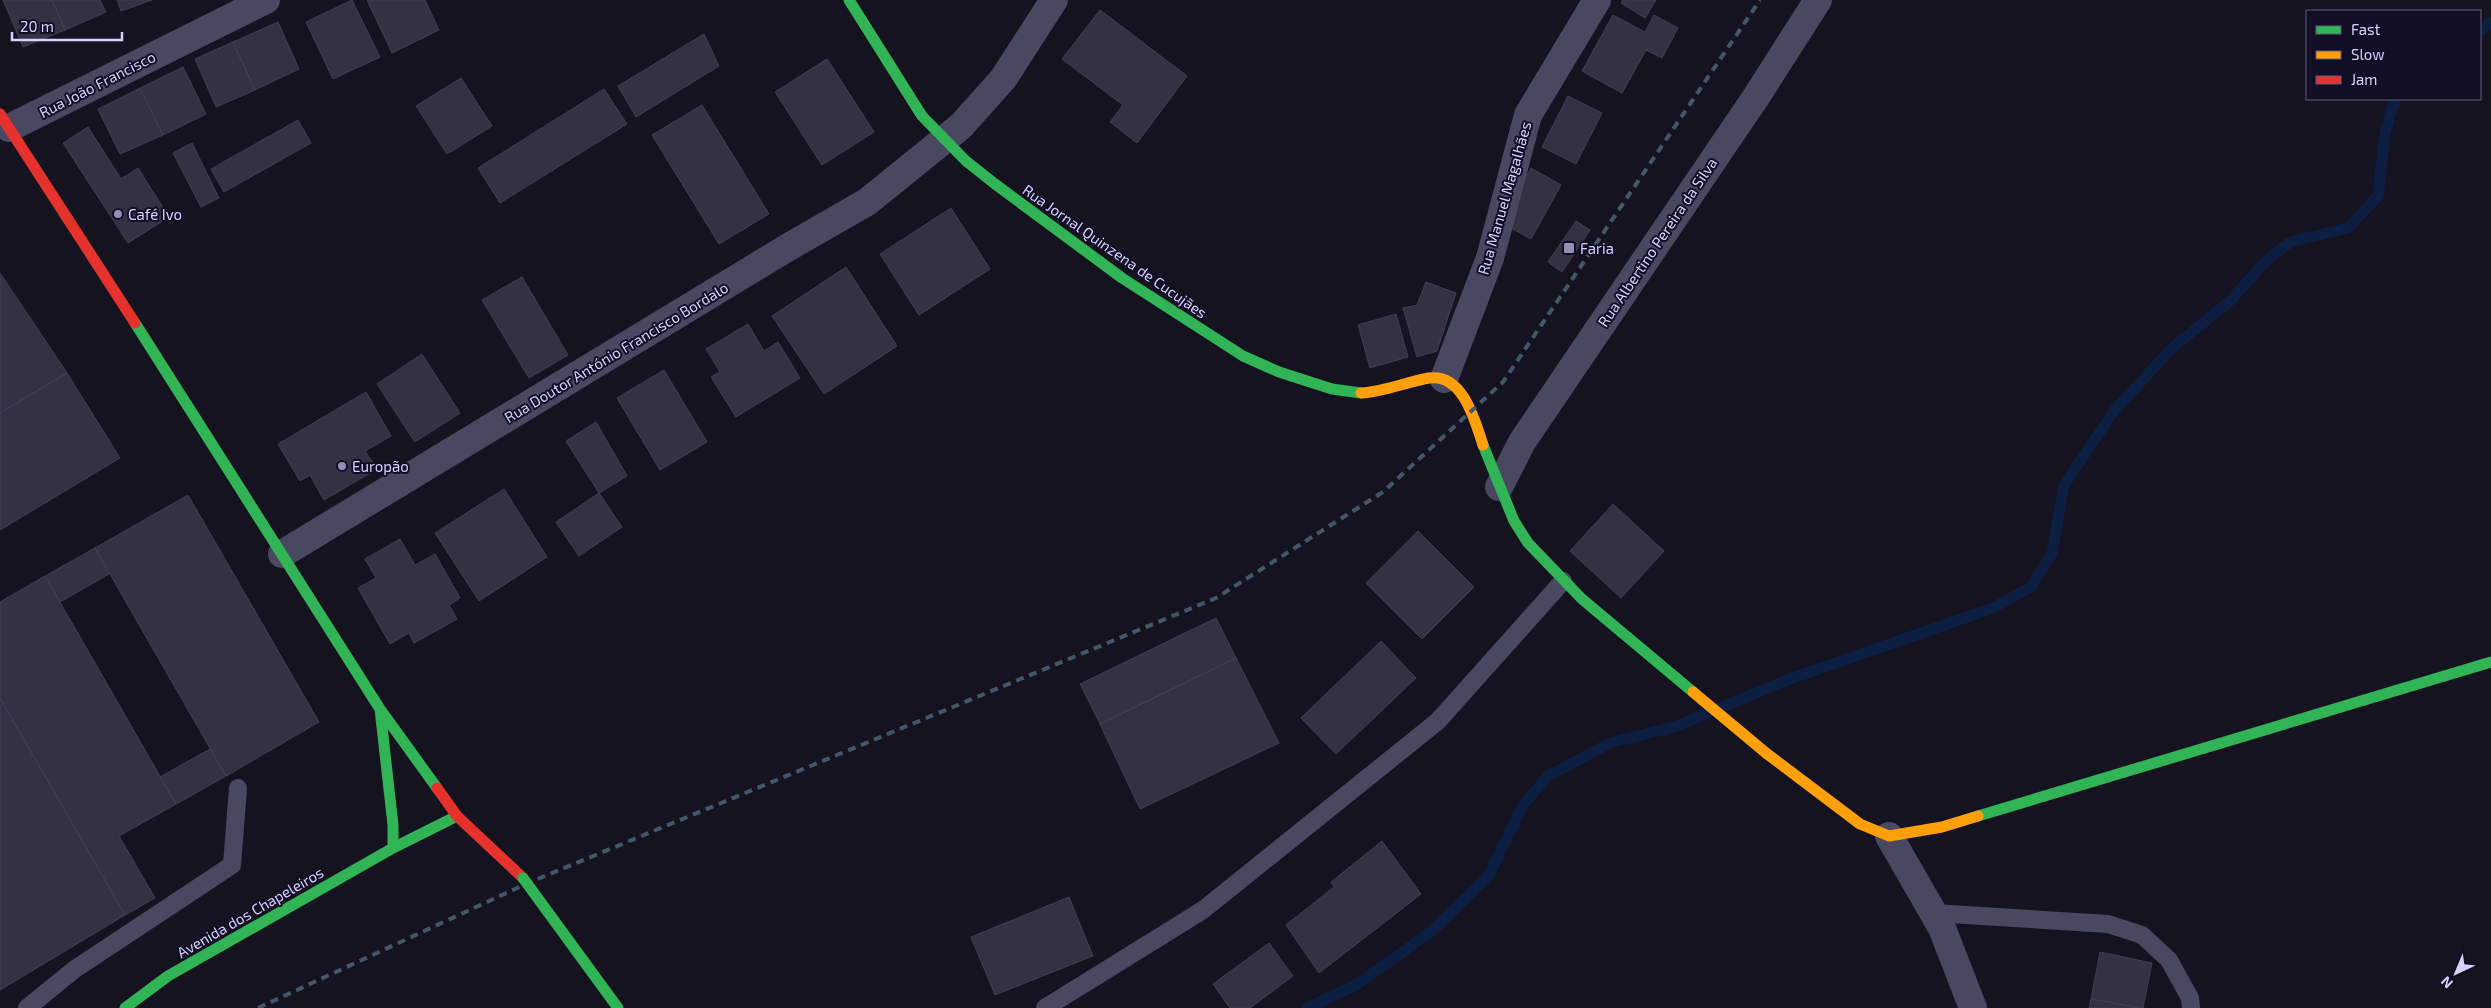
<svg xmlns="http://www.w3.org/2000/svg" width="2491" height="1008" font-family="'Exo 2',sans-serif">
<rect width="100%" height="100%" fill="#161320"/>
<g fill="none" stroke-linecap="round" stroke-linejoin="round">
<path stroke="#0c1f43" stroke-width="11" d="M2480,31l11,-9
M1307,1008l51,-24 74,-53 57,-56 34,-70 25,-29 62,-33 67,-17 110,-46 206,-72 38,-21 21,-34 12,-68 50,-74 58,-63 57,-46 37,-41 24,-19 58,-14 30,-32 7,-63 10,-34"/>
</g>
<path fill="#343142" stroke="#433e54" d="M3,0h49l13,30 -42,17z
M52,0h48l6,12 -41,18z
M117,0h35l-31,11z
M352,0l28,57 -47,22 -27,-57z
M367,0h58l14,30 -47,23z
M1623,0h33l-11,18 -24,-15z
M1100,10l87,66 -50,67 -27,-21 13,-17 -61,-46z
M1613,15l32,17 9,-17 24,13 -16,30 -16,-8 -24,43 -40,-22z
M278,22l21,47 -44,21 -22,-48z
M704,34l15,32 -83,51 -18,-31z
M233,42l22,48 -39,17 -21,-48z
M827,59l47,73 -52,33 -47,-73z
M183,67l23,47 -43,21 -23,-47z
M461,78l31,48 -45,28 -31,-48z
M140,88l23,47 -43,19 -22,-45z
M604,89l23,35 -127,79 -22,-35z
M1568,96l34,17 -26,51 -34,-17z
M702,105l67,109 -50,30 -67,-109z
M298,120l13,23 -87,49 -13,-23z
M88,127l33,52 17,-11 31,49 -41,26 -65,-100z
M192,143l27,55 -18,9 -28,-54z
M1531,168l30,17 -30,54 -31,-17z
M951,208l39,61 -71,46 -39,-61z
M1576,221l14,9 -28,42 -14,-10z
M846,267l51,79 -73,48 -52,-78z
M0,273l67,100 -67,40z
M522,277l46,78 -39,23 -47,-78z
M1426,282l30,11 -19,58 -20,6 -14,-49 14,-3z
M1396,314l12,43 -38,11 -12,-43z
M748,324l16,27 14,-9 22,36 -64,39 -25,-40 9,-5 -14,-23z
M422,354l38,59 -45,29 -38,-58z
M664,370l43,72 -47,28 -43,-72z
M67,373l53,85 -120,72v-117z
M366,392l25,44 -26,15 12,18 -53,31 -14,-25 -10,6 -22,-37z
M596,422l31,54 -28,17 -33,-52z
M504,489l43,68 -68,44 -44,-68z
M599,493l23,34 -43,29 -23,-34z
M188,495l131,227 -93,54 -131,-228z
M1613,504l51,47 -43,47 -51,-47z
M1418,531l56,56 -52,52 -56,-56z
M400,539l15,26 20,-11 25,44 -11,7 8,14 -43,24 -5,-10 -19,11 -32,-56 18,-10 -11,-19z
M95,548l14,26 -49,28 -15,-26z
M45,576l131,228 -57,32 36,62 -30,17 -125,-217v-96z
M1216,618l20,40 -136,66 -20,-40z
M1381,641l35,37 -80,76 -35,-36z
M1236,658l43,85 -139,66 -40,-85z
M0,698l125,217 -125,75z
M210,749l16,27 -50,28 -16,-27z
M1382,841l39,53 -102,79 -33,-48 48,-38 -3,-5z
M1069,897l24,59 -98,39 -24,-58z
M1269,943l24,33 -43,32h-20l-17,-24z
M2100,952l52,11 -9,45 -52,-9z
M2091,999l47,9h-49z"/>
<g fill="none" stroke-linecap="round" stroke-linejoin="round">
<path stroke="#494861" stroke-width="18" d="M1934,913l174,11 34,11 27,25 21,38 1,10
M27,1008l48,-39 157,-104 6,-77
M1045,1008l158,-98 235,-189 125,-140"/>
<path stroke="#494861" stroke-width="28" d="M9,128l257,-128
M1444,379l46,-121 38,-143 69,-115
M1499,487l23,-45 234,-345 62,-97
M282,554l505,-306 80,-46 94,-76 42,-47 51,-79
M1889,836l53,92 31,80"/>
<path stroke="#30b455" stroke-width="11" d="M849,0l73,116 44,45 29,23 127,94 121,78 36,16 53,17 29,4
M135,323l245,386 57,79
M1483,445l31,76 14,22 54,56 111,93
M380,709l13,116v23
M1978,816l513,-154
M125,1008l43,-32 225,-128 64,-32"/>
<path stroke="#ff9f0a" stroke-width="11" d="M1361,393c23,-1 45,-11 68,-15 34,-5 46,43 54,67
M1693,692l73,61 94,71 29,12 53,-9 36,-11"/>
<path stroke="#e5322d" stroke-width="11" d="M0,114l135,209
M437,788l20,28 66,62"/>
<path stroke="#42586a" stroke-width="4" stroke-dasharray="8 6" stroke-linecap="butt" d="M258,1008l270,-125 688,-285 167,-106 120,-110 257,-382"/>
<path stroke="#30b455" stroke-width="11" d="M523,878l95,130"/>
</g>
<g fill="#948fb1" stroke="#120e25" stroke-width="2">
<circle cx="118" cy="214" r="5"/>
<rect x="1563" y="242" width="12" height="12" rx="2.5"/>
<circle cx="342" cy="466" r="5"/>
</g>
<g text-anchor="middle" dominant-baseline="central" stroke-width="4" stroke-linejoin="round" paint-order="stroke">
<g font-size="15" fill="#d8d2ff" stroke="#120e25">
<text transform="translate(97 84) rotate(-27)">Rua João Francisco</text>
<text transform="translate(1504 198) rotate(-74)">Rua Manuel Magalhães</text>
<text transform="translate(1657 242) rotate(-56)">Rua Albertino Pereira da Silva</text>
<text transform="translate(1115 251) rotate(35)">Rua Jornal Quinzena de Cucujães</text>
<text transform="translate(616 352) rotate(-31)">Rua Doutor António Francisco Bordalo</text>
<text transform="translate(250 912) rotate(-30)">Avenida dos Chapeleiros</text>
</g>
<g font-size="15" fill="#d8d2ff" stroke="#120e25" text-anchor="start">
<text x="128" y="214">Café Ivo</text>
<text x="1580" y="248">Faria</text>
<text x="352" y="466">Europão</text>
</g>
</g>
<rect x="2306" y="10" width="175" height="90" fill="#120e25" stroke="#615c7c"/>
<rect x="2316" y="26" width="25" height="8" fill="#30b455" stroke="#615c7c"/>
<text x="2351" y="35" font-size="15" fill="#d8d2ff">Fast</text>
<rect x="2316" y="51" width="25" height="8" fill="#ff9f0a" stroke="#615c7c"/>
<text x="2351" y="60" font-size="15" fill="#d8d2ff">Slow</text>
<rect x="2316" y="76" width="25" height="8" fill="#e5322d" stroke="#615c7c"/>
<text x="2351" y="85" font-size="15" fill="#d8d2ff">Jam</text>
<g transform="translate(2456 973) rotate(224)" stroke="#120e25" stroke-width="4" paint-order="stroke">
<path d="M0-4L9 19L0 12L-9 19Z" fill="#d8d2ff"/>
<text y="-8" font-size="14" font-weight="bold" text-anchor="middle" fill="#d8d2ff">N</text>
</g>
<path d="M12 32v8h110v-8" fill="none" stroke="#d8d2ff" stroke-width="2.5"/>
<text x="20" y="32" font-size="15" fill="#d8d2ff" stroke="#120e25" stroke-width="4" paint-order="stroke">20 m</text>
</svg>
